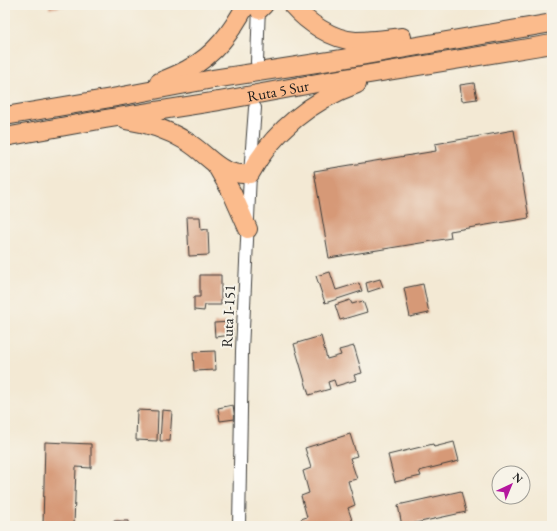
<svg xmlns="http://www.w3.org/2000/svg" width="557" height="531" font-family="'EB Garamond',serif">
<rect width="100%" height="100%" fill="#f7f3e8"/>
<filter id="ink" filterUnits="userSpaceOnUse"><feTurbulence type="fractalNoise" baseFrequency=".025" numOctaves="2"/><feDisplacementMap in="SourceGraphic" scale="8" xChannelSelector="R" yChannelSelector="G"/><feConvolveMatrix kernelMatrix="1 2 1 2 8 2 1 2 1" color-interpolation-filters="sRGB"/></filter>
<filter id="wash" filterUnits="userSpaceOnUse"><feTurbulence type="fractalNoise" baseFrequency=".012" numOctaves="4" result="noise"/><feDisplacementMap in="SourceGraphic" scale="16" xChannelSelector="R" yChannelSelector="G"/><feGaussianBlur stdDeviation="0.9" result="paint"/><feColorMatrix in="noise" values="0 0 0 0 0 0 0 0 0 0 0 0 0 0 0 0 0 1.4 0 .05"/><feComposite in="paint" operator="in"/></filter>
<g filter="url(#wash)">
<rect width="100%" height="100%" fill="#f3e9d4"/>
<g id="blocks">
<path fill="#d69977" d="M49,5h17v1l-17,3z
M474,83l3,16 -15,2 -2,-16z
M514,130l15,88 -79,13 1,7 -122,20 -15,-87 122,-20 -1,-7z
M187,217h13l1,13 7,-1 1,26 -20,1z
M330,272l6,18 23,-7 3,8 -37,12 -9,-27z
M200,275h21v30h-16l-1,6 -10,-1v-13h6z
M380,279l3,8 -15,5 -2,-9z
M423,284l6,29 -19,4 -6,-29z
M350,300l2,4 11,-3 4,11 -27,8 -5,-15z
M232,322l1,13 -18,2 -1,-14z
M321,336l6,23 14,-4 -2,-5 15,-4 8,27 -8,2 2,5 -20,6 -2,-6 -6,2 2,7 -21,6 -15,-51z
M215,351l1,19 -22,1 -1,-19z
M233,405l2,14 -15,2 -2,-13z
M137,410l21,1 -1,30 -21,-1z
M162,410l10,1 -2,30h-10z
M350,434l7,22 -7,2 7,21 -9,2 7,24 -7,3 6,18h-51l-2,-7 6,-2 -6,-21 8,-3 -6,-22 8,-3 -6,-20z
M45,442l46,2v24l-15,-1 -2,59h-31z
M454,442l5,19 -40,10 2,5 -26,6 -7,-27 45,-11 1,3z
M461,491l5,21 -64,14 -4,-21z
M113,521h16v5h-16z"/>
</g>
</g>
<g filter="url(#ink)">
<use href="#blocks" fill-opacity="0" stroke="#3c3b38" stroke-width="1"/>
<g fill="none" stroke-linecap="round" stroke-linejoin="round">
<defs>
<path id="tertiary" d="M257,62l2,-57
M239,526l3,-175 8,-177 5,-66"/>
<g id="motorway">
<path d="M292,5c15,17 40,35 64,36 15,0 31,-2 46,-4"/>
<path d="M259,10l5,-5"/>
<path d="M159,82c10,-4 20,-8 29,-13 27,-14 44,-38 58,-64"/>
<path d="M5,116l112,-19 96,-18 123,-19 216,-37"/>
<path d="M126,120c21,3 42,10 60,21 25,15 32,35 64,33 23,-43 62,-74 107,-90"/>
<path id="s1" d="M5,137l100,-18 114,-18 120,-22 213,-35"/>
<path d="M216,165l16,28 16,36"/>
</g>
</defs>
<use href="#tertiary" stroke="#3c3b38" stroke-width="14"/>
<use href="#motorway" stroke="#3c3b38" stroke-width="20"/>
<use href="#tertiary" stroke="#fff" stroke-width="12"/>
<use href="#motorway" stroke="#fbbb8c" stroke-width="18"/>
</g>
</g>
<g text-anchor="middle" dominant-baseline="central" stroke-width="4" stroke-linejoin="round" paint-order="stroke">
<g font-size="15" fill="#1c1c1c" stroke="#f7f3e8">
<text stroke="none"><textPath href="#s1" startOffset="277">Ruta 5 Sur</textPath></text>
<text transform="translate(228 316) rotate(-87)">Ruta I-151</text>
</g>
</g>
<rect width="557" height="531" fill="none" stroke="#f7f3e8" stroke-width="20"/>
<g transform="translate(511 485) rotate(44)"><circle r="19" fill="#f7f3e8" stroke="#9f9d96"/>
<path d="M0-3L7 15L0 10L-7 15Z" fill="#b5179e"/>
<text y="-6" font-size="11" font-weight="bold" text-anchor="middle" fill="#1c1c1c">N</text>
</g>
</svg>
